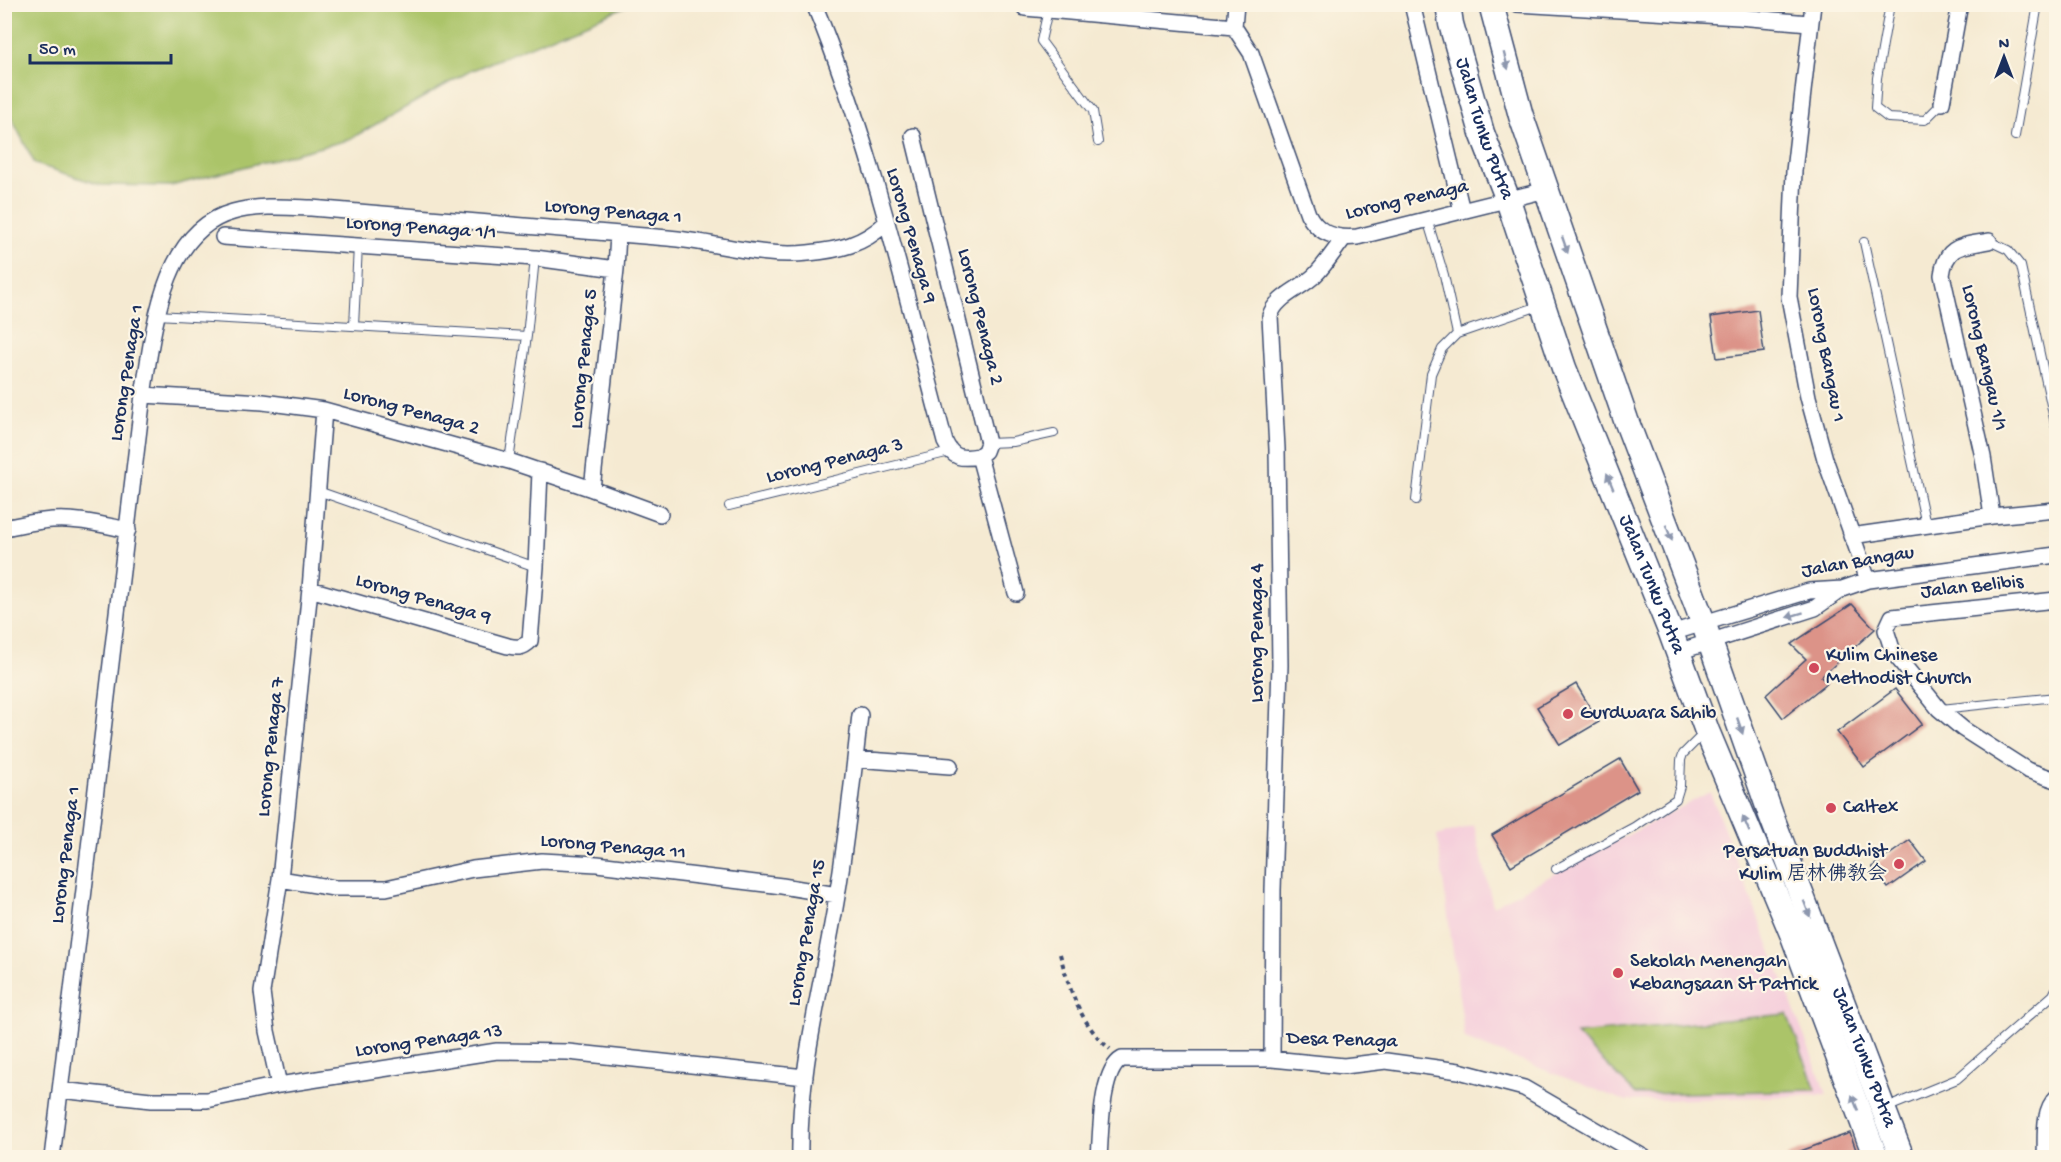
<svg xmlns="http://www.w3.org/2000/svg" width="2061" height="1162" font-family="'Gochi Hand','LXGW WenKai TC',sans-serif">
<rect width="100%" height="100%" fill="#fcf5e5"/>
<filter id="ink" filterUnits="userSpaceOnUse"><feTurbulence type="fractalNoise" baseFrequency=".0167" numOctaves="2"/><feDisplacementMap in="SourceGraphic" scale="12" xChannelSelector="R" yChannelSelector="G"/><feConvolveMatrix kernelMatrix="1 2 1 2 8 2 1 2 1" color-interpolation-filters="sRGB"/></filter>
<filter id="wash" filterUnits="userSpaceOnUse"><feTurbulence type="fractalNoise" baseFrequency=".008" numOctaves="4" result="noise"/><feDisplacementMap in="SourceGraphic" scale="24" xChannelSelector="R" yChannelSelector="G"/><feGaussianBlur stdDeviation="1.35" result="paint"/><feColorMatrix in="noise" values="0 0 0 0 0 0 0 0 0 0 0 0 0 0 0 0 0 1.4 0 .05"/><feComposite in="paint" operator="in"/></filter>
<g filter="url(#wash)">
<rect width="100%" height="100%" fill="#f5ead2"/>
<path fill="#f5cfdb" d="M1710,792l117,303 -202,6 -160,-62 -28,-203 37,-11 19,81z"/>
<path fill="#abc469" stroke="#637a64" stroke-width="1.5" d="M4,5l1,-1 624,1 -159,66 -122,69 -177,46 -70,-1 -66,-21 -30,-59z
M1787,1014l29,76 -180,4 -60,-60z"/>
<g id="blocks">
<path fill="#dc9388" d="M1758,310l6,42 -47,6 -6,-41z
M1852,604l23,25 -54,48 6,6 -44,35 -17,-23 40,-36 -15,-15z
M1576,684l23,38 -39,23 -23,-38z
M1895,689l27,35 -58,43 -27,-35z
M1620,759l18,31 -127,76 -19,-31z
M1910,840l16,21 -38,27 -16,-21z
M1850,1133l9,25h-71l-1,-2z"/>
</g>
</g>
<g filter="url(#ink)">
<use href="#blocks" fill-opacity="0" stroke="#3c4b6f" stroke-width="1.5"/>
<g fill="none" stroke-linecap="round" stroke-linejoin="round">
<defs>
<path id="lane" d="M1890,4l-13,74 -2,30 13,10 37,2 17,-17
M1048,10l-7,31 52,70 5,31
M1739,17l2,-13
M2015,136l23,-132
M1427,219l17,56 13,59
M1989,241l19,9 13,16 35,162
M1864,242l62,283
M157,315l370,21
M354,326l4,-80
M988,443l25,-1 41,-9
M509,461l18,-125 8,-78
M318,491l218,76
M1416,500l15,-126 11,-25 15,-15 82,-28
M729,506l221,-54
M1941,709l115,-12
M1556,869l78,-42 42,-28 4,-13 1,-26 2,-6 20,-20
M1886,1108l71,-29 96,-84 3,-6"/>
<path id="street" d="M814,4c58,141 92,292 131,438 8,17 17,17 34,14
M1022,4l3,4 23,2 186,17
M1412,4l50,207
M1517,4l222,13 70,6
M1813,4l-19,167 -5,126 19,100 17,62 43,121
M1234,27l17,26 57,161c10,20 28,25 49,23l189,-47
M1234,27l2,-23
M1942,103l18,-99
M913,136l75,307 -3,8 -6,5
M223,237l312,21 81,11
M1989,241c-26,5 -43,3 -47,34l41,182 9,59
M143,395l120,7 61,8 185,51 83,28 68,25
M979,456l37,137
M592,489l24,-220 2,-35
M4,528c16,-3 32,-7 48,-8 26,-2 51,5 76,10
M1851,536l141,-20 64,-6
M310,589l198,57c10,2 15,2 22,-5l6,-74 4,-96
M2056,600l-164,17 -6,13 7,22 46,57 24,20 64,41 29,10
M1671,633l138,-42 33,-2 26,-9 188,-25
M1678,652l137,-44 27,-19
M855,759l95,7
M280,879l54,9h52l87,-19 69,-8 55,3 185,22 55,9
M1272,1059l1,-169 7,-225 -3,-216 -7,-133c6,-20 31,-27 45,-41 10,-10 19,-24 29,-37
M279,1085l-12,-54 -5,-39 18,-113 30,-290 14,-179
M60,1090l91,10h56l72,-15 218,-34 71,1 237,25
M52,1158l91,-763c10,-60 18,-164 90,-183 25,-7 52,-5 78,-4 119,10 238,20 357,30 47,4 93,20 140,15 31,-3 55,-8 78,-30
M800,1158c-2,-89 23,-175 37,-262 10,-60 16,-120 23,-181
M1099,1158c2,-24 1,-87 23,-99h150l72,7 42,-5 73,10 65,17 121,70
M2045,1158c1,-19 -3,-47 11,-60"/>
<g id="primary">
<path id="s1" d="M1448,4l3,20 31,109 26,67 56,168 107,265 36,98 86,205 83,222"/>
<path id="s2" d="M1491,4l30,112 105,304 77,202 68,193 131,343"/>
</g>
</defs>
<use href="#lane" stroke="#3c4b6f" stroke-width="10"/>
<use href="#street" stroke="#3c4b6f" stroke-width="18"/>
<use href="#primary" stroke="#3c4b6f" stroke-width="27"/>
<path stroke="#3c4b6f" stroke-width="4" stroke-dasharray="4.5 4.5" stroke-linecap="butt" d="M1060,954c9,35 21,71 50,95"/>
<use href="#lane" stroke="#fff" stroke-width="8"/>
<use href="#street" stroke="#fff" stroke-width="15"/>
<use href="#primary" stroke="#fff" stroke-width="24"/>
</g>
<defs><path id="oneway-solid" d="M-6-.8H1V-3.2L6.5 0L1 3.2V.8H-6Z" transform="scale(1.5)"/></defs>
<g fill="#8d97ae">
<use href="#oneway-solid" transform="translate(1506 61) rotate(75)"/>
<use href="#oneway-solid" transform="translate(1565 245) rotate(71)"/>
<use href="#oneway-solid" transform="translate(1610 481) rotate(-112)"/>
<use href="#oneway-solid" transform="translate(1669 533) rotate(69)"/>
<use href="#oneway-solid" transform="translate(1795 615) rotate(163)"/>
<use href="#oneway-solid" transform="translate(1740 726) rotate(71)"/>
<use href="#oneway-solid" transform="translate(1746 824) rotate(-113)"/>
<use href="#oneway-solid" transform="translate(1807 909) rotate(69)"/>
<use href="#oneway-solid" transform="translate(1855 1103) rotate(-112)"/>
</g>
</g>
<g fill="#d1495b" stroke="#fcf5e5" stroke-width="2">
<circle cx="1814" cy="668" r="6"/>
<circle cx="1568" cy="714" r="6"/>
<circle cx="1831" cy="808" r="6"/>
<circle cx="1899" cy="864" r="6"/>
<circle cx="1618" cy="973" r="6"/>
</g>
<g text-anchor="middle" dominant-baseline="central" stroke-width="4.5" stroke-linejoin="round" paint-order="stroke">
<g font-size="20" fill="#1b2f5e" stroke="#fcf5e5">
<text stroke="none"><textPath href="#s1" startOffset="130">Jalan Tunku Putra</textPath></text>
<text transform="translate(1407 201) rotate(-13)">Lorong Penaga</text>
<text transform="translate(613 213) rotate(5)">Lorong Penaga 1</text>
<text transform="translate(421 229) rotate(4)">Lorong Penaga 1/1</text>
<text transform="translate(910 236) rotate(74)">Lorong Penaga 9</text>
<text transform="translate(979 317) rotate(76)">Lorong Penaga 2</text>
<text transform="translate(1825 355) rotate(79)">Lorong Bangau 1</text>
<text transform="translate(1983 358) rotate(77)">Lorong Bangau 1/1</text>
<text transform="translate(585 359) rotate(-84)">Lorong Penaga 5</text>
<text transform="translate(128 373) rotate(-81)">Lorong Penaga 1</text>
<text transform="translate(411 412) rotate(15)">Lorong Penaga 2</text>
<text transform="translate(835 462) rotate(-14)">Lorong Penaga 3</text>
<text transform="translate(1858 563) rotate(-10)">Jalan Bangau</text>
<text stroke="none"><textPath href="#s1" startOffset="616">Jalan Tunku Putra</textPath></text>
<text transform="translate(1972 588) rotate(-6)">Jalan Belibis</text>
<text transform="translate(423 600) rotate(16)">Lorong Penaga 9</text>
<text transform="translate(1258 633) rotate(-90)">Lorong Penaga 4</text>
<text transform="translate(272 747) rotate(-84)">Lorong Penaga 7</text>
<text transform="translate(613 848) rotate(5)">Lorong Penaga 11</text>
<text transform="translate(67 855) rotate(-83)">Lorong Penaga 1</text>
<text transform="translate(808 933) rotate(-80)">Lorong Penaga 15</text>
<text transform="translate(1342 1041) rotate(2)">Desa Penaga</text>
<text transform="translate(429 1042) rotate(-8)">Lorong Penaga 13</text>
<text stroke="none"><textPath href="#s2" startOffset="1118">Jalan Tunku Putra</textPath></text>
</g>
<g font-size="20" fill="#1b2f5e" stroke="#fcf5e5" text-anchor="start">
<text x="1826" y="656">Kulim Chinese<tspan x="1826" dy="23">Methodist Church</tspan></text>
<text x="1580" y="714">Gurdwara Sahib</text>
<text x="1843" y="808">Caltex</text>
<text x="1887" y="852" text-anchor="end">Persatuan Buddhist<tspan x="1887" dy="23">Kulim 居林佛教会</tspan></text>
<text x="1630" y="962">Sekolah Menengah<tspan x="1630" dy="23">Kebangsaan St Patrick</tspan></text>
</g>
</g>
<rect width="2061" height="1162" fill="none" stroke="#fcf5e5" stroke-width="24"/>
<g transform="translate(2004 57)" stroke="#fcf5e5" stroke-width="4.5" paint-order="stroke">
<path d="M0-4.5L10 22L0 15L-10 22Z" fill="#1b2f5e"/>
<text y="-9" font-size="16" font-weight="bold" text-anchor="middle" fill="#1b2f5e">N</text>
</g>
<path d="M30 54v9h141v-9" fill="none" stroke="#1b2f5e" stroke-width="3"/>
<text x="39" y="54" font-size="18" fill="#1b2f5e" stroke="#fcf5e5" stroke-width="4.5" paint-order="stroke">50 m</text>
</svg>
